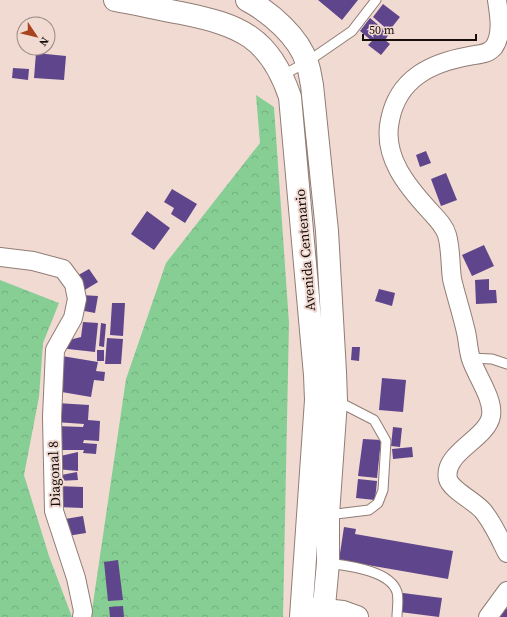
<svg xmlns="http://www.w3.org/2000/svg" width="507" height="617" font-family="'Source Serif 4',serif">
<defs>
<pattern id="forest-crowns" width="20" height="18" patternUnits="userSpaceOnUse"><rect width="20" height="18" fill="#87ce95"/><path d="M2 6a3 3 0 1 1 6 0M12 15a3 3 0 1 1 6 0" fill="none" stroke="#74b07f"/></pattern>
</defs>
<rect width="100%" height="100%" fill="#f1dad2"/>
<path fill="url(#forest-crowns)" d="M256,95l18,12 15,216 -6,294h-192l35,-238 40,-116 94,-120z
M0,280l59,23 -16,40 -4,54 -15,78 25,81 23,61h-72z"/>
<path fill="#5f458b" d="M318,0h40l-16,20z
M383,4l17,13 -11,14 -16,-14z
M370,18l19,16 -4,6 5,4 -9,11 -13,-10 4,-4 -12,-10z
M36,53l30,3 -2,24 -30,-2z
M13,68l16,1 -1,11 -16,-2z
M426,151l5,12 -11,4 -4,-12z
M446,173l11,27 -16,6 -10,-27z
M172,189l25,15 -12,19 -14,-9 3,-6 -10,-6z
M147,211l23,17 -16,22 -23,-16z
M484,245l10,21 -22,10 -10,-21z
M89,269l9,13 -15,9 -8,-14z
M489,279v11h7l1,13 -21,1 -1,-24z
M379,289l16,4 -3,13 -17,-5z
M81,295l17,1 -3,17 -16,-3z
M112,303h13l-2,33 -13,-1z
M83,322l15,1 -3,29 -36,-4 6,-7 16,-4z
M101,323l5,1 -2,23 -5,-1z
M107,338l16,1 -2,25h-16z
M352,347h8l-1,14 -8,-1z
M97,350h7v11h-7z
M62,356l36,6 -2,9 9,1 -1,9 -10,-1 -3,17 -35,-6z
M382,378l24,2 -3,32 -24,-2z
M57,403l32,2 -1,15 12,1 -1,20 -15,-1 -1,3 14,1 -1,10 -13,-1 1,-3h-28v-24l27,1 1,-3 -29,-2z
M393,427l9,1 -2,19 -9,-1z
M363,439l18,1 -4,38 -19,-2z
M412,447l1,10 -20,2 -1,-10z
M78,452v19l-22,-2v-12z
M77,472l1,8 -21,1 -1,-5z
M358,479l19,2 -2,19 -19,-2z
M58,486l25,1v21l-26,-1z
M83,516l3,17 -19,3 -2,-17z
M344,527l12,2 -1,5 98,17 -5,28 -109,-19z
M118,560l5,40 -15,1 -4,-39z
M403,593l39,5 -3,19 -39,-5z
M123,606l1,11h-14l-1,-10z
M505,607l2,2v8h-9z"/>
<g fill="none" stroke-linecap="round" stroke-linejoin="round">
<defs>
<path id="service" d="M283,75l24,-13 45,-31 24,-31
M470,358l22,1 15,5
M328,515l41,-5 9,-7 5,-13 3,-49 -12,-21 -37,-19
M328,563c20,3 62,7 69,29 2,7 0,18 0,25"/>
<path id="minor" d="M497,0c2,14 6,34 -3,47 -7,8 -16,7 -25,9 -39,7 -71,23 -79,64 -8,36 17,66 39,90 7,8 15,15 18,25 4,14 3,29 5,44 4,17 10,35 14,53 2,8 2,18 5,27 5,16 23,40 20,57 -4,23 -49,37 -43,63 3,11 28,23 35,32 10,12 17,28 24,42
M0,257l33,4 30,8 11,15 3,15 -4,19 -18,32 -3,67 2,94 22,67 7,33 -1,6
M488,617l19,-26"/>
<path id="tertiary" d="M306,608l37,4 14,5"/>
<path id="primary" d="M115,0c22,4 44,9 66,13 59,12 89,24 109,84l25,278 1,25 -15,217
M247,0c23,12 52,37 60,63 3,7 3,14 5,22l15,146 8,141 1,29 -8,114v48l-5,54"/>
</defs>
<use href="#service" stroke="#917d75" stroke-width="11"/>
<use href="#minor" stroke="#917d75" stroke-width="20"/>
<use href="#tertiary" stroke="#917d75" stroke-width="24"/>
<use href="#primary" stroke="#917d75" stroke-width="24"/>
<use href="#service" stroke="#fff" stroke-width="9"/>
<use href="#minor" stroke="#fff" stroke-width="18"/>
<use href="#tertiary" stroke="#fff" stroke-width="22"/>
<use href="#primary" stroke="#fff" stroke-width="22"/>
</g>
<g text-anchor="middle" dominant-baseline="central" stroke-width="4" stroke-linejoin="round" paint-order="stroke">
<g font-size="14" fill="#150e0b" stroke="#f1dad2">
<text transform="translate(305 250) rotate(-95)">Avenida Centenario</text>
<text transform="translate(54 474) rotate(-92)">Diagonal 8</text>
</g>
</g>
<g transform="translate(36 36) rotate(125)"><circle r="19" fill="#f1dad2" stroke="#998882"/>
<path d="M0-3L7 15L0 10L-7 15Z" fill="#a9421f"/>
<text y="-6" font-size="11" font-weight="bold" text-anchor="middle" fill="#150e0b">N</text>
</g>
<path d="M363 34v6h113v-6" fill="none" stroke="#150e0b" stroke-width="2"/>
<text x="369" y="34" font-size="12" fill="#150e0b" stroke="#f1dad2" stroke-width="3" paint-order="stroke">50 m</text>
</svg>
